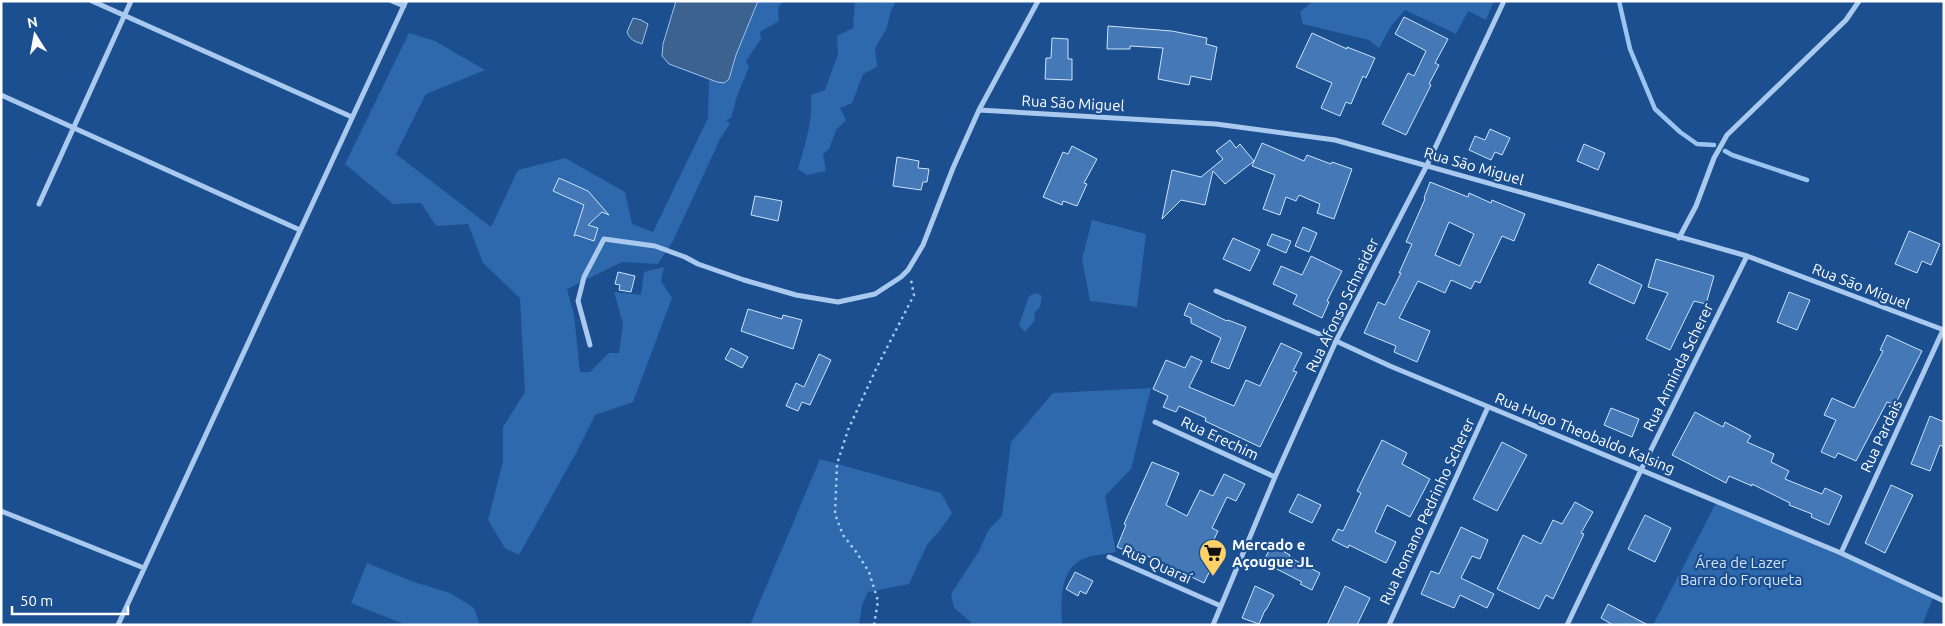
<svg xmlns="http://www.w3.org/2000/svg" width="1945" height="626" font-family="Ubuntu,sans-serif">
<rect width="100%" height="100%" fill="#1b4f8f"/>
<path fill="#2e69ad" d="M758,1h26l-6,6 1,14 -19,11 1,7 -15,22 3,6 -12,29 -6,22 -5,2 4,4 -10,15 -47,102 -15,23 -36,-2 -55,27 7,26 6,57h10l19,-19h10l4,-29 -9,-32 27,3 3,-23 20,-5 -3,14 11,17 -39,104 -38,13 -19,38 -57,102 -14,-7 -17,-28 15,-59v-34l22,-35 -5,-94 -37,-35 -15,-39 -32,2 -15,-23 -28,1 -48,-40 64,-131 26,8 50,29 -59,24 -30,60 95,73 27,-57 47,-12 60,34 7,32 21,8 55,-114 1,-39 8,3 12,-3 7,-24z
M855,1h41l-5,10 -5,19 -11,18 2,19 -14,7 -11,29 -12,5 6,12 -10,10 -7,19 -6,5 3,17 -19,4 -9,-6c7,-26 15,-46 13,-74l14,-5 13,-36 -1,-18 16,-8z
M1313,1h181l-8,19 -18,-9 -12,23 -51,-24 -14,16 -12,22 -10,-8 -66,-16 -3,-12z
M1092,220l54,14 -9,73 -47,-6 -8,-42z
M1037,293l5,3 -2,11 -6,6 1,7 -10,12 -6,-7 10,-29z
M1151,388l-20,81 -26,27 11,56c-10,2 -22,3 -31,6 -26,10 -24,44 -23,67h-88l-20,-17 -3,-14 28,-43 10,-22 13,-13 9,-74 42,-49z
M820,459l121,34 11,20 -11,16 -14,16 -18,39 -41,8 -6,13 -3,20h-109z
M1717,501l217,95 -12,29h-269z
M367,563l47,19 36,11 24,15 6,17h-74l-55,-22z"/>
<path fill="#3c6290" stroke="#9cc4f0" d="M676,1h82l-22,54 -7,24 -5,4 -7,-1 -48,-18 -7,-8 1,-12z
M633,18l8,2 7,4 -6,20c-8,-3 -12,-4 -15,-12z"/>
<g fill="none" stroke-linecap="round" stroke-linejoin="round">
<path stroke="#9cc4f0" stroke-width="4.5" d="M1619,1l11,48 25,60 25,23 17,12 17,1
M1725,151l7,4 75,25"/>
</g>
<path fill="#4478b7" stroke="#cfe3fa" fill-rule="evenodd" d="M1404,17l44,22 -13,24 4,2 -10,19 2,1 -25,50 -24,-11 26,-51 6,3 12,-25 -31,-17z
M1108,26l64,5 35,7 -1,6 11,3 -6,33 -20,-4 -2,9 -31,-6 5,-31 -33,-2v3h-23z
M1312,33l35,16v-2l28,11 -9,20 -3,-2 -12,28 -5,-2 -6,14 -19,-8 11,-25 -36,-16z
M1052,38l16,1v20h4v21l-27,-1 1,-21h5z
M1490,129l20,9 -8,17 -7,-3 -4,8 -22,-10 6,-14 10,4z
M1230,140l6,8 4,-4 14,17 -29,23 -12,-13 -8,34 -24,-5 -19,19 10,-49 29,7 22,-18 -7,-8z
M1262,143l42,18 3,-6 24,9 1,-2 20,7 -18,50 -17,-6 3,-9 -21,-9 -3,6 -10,-4 -6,18 -17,-6 12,-34 -23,-9z
M1584,144l21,9 -7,17 -21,-9z
M1072,146l25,13 -13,24 3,1 -10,22 -14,-5 -1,4 -19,-8 20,-45 5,2z
M897,157l22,4 -1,7 11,1 -2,13h-4l-2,8 -28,-4z
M559,178l29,13 21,24 -7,-3 -14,13 10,3 -4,13 -18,-6 -2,1 10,-31 -31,-14z
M1430,182l38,15 1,-4 22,10 1,-3 33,14 -11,27 -12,-5 -22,47 -5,-2 -4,8 -20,-9 -6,13 -27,-12 -19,37 31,13 -13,31 -23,-10 2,-6 -32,-13 14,-31 7,3 16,-32h-2l13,-29 -6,-2 19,-43 -1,-1zM1449,222l25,12 -14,32 -25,-11z
M755,196l27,5 -4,20 -27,-6z
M1303,227l14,6 -8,19 -14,-6z
M1909,231l31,13 -9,21 -9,-4 -5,12 -22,-9z
M1272,234l19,7 -5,12 -19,-8z
M1233,238l27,12 -10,21 -27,-12z
M1311,256l31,15 -15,30 2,1 -7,16 -29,-14 4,-9 -24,-11 8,-18 21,9z
M1656,259l58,17 -8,28 -12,-3 -24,49 -24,-11 22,-46 -20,-6z
M1598,264l44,21 -8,19 -45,-21z
M618,272l17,4 -4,16 -12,-2 1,-5 -5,-1z
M1789,292l21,8 -13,30 -20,-8z
M1189,303l38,18 1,-1 18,7 -17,42 -18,-7 10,-24 -30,-15v-5l-7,-3z
M748,309l34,10 1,-4 19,5 -9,29 -52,-18z
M1887,335l35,16 -27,54 -8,-3 -31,59 -18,-8 -3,5 -14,-6 15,-32 -12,-5 8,-17 22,10 29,-57 -3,-1z
M1281,343l21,10 -9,18 4,1 -37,75 -55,-26 1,-3 -27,-12 -3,6 -13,-5 5,-11 -15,-7 13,-29 19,8 6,-12 11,5 -13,26 45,19 12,-26 14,6z
M731,348l17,9 -6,11 -17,-9z
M819,354l12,6 -21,45 -8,-3 -4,9 -12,-5 10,-23 8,4z
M1611,408l28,11 -7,18 -28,-12z
M1695,412l28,15 2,-5 26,14 -4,6 27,12 -3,8 18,9 -4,8 37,15 3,-6 17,8 -13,29 -18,-8 1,-3 -23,-9 1,-2 -38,-19v2l-23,-10 -3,7 -54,-28z
M1930,416l14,6v25l-4,-2 -10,26 -19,-7z
M1382,440l25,13 -5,11 28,15 -20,38 -23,-12 -12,27 21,10 -10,21 -37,-18 -1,3 -16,-8 6,-11 5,2 18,-38 -4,-2z
M1502,442l25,13 -30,56 -24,-12z
M1152,462l27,11 -13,32 21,11 13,-26 13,6 11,-22 21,10 -9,17 -9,-4 -15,31 6,3 -12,25 9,4 -11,23 -73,-35 -2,4 -12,-5 9,-22 -2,-1z
M1891,485l22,10 -28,58 -20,-10z
M1298,494l23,11 -9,18 -23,-11z
M1575,502l18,10 -12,21 3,1 -31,65 -7,-4 -7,14 -42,-20 26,-54 18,9 12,-24 9,4z
M1645,515l26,13 -16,34 -27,-13z
M1461,527l27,13 -8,19 -8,-3 -11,22 33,16 -7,14 -27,-13 -6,13 -33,-14 10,-23 8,3z
M1272,545l18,10 -1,2 31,16 -8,17 -12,-6 2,-2 -39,-20z
M1075,572l18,9 -7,13 -6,-3 -2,5 -12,-7z
M1255,586l19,9 -8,15h-1l-6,14 -17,-6z
M1345,586l25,12 -13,27h-30z
M1608,604l40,21h-35l-12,-7z"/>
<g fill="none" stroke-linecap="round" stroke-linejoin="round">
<path stroke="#a9c9ee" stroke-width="2.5" stroke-dasharray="2.5 4" stroke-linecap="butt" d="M874,625l4,-24 -9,-29 -12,-19 -14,-18 -8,-21 2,-50 11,-34 28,-61 38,-74 -3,-15"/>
<path stroke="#a9c9ee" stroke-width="5" d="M92,1l260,116
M392,1l12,5
M1,95l299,135
M979,110l237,14 119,16 412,116 197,74
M39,204l92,-203
M1679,238l17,-32 18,-48 13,-23 119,-115 13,-19
M1216,291l120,50 54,25 451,187 103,48
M590,345l-12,-44 6,-24 20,-38 51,7 30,11 13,7 46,16 52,15 42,7 37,-8 26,-17 7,-7 15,-25 30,-77 26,-58 59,-109
M1155,422l120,55
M1,511l143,57
M1841,553l102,-223
M1109,557l112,49
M118,625l288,-624
M1213,625l62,-148 61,-136 91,-176 77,-164
M1389,625l99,-218
M1567,625l74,-155 106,-214"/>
</g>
<defs>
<symbol id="supermarket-pin" viewBox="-11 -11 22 30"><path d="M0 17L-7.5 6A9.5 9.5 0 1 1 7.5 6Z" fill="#ffd166" stroke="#1b4f8f"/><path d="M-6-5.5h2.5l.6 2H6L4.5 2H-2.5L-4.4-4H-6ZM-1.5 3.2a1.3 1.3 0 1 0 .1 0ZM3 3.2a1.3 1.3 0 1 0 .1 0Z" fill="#111"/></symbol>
</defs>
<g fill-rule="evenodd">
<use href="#supermarket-pin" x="1197" y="537" width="32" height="43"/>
</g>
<g text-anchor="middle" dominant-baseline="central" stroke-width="4.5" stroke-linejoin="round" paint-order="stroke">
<g font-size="15" fill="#fff" stroke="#1b4f8f">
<text transform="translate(1073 103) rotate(3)">Rua São Miguel</text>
<text transform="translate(1474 166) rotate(16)">Rua São Miguel</text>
<text transform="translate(1861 286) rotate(21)">Rua São Miguel</text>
<text transform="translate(1342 305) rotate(-64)">Rua Afonso Schneider</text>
<text transform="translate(1678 367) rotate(-64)">Rua Arminda Scherer</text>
<text transform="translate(1585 433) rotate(22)">Rua Hugo Theobaldo Kalsing</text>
<text transform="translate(1881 436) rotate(-65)">Rua Pardais</text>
<text transform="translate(1220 438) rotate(25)">Rua Erechim</text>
<text transform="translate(1427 511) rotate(-65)">Rua Romano Pedrinho Scherer</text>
<text transform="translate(1157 564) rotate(24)">Rua Quaraí</text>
</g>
<g font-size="15" font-weight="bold" fill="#fff" stroke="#1b4f8f" text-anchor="start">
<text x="1232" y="544">Mercado e<tspan x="1232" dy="17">Açougue JL</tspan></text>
</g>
<g font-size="15" fill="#cfe3fa" stroke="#1b4f8f">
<text x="1741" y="562">Área de Lazer<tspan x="1741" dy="17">Barra do Forqueta</tspan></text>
</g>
</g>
<rect width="1945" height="626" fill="none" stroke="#ffffff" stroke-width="5"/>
<g transform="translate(35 35) rotate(349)" stroke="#1b4f8f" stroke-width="4" paint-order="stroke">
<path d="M0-4L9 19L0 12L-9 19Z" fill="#ffffff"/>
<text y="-8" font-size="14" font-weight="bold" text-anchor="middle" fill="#ffffff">N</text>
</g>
<path d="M12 606v8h116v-8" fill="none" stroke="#ffffff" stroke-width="2.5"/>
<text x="20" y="606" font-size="15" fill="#ffffff" stroke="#1b4f8f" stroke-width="4" paint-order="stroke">50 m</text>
</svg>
